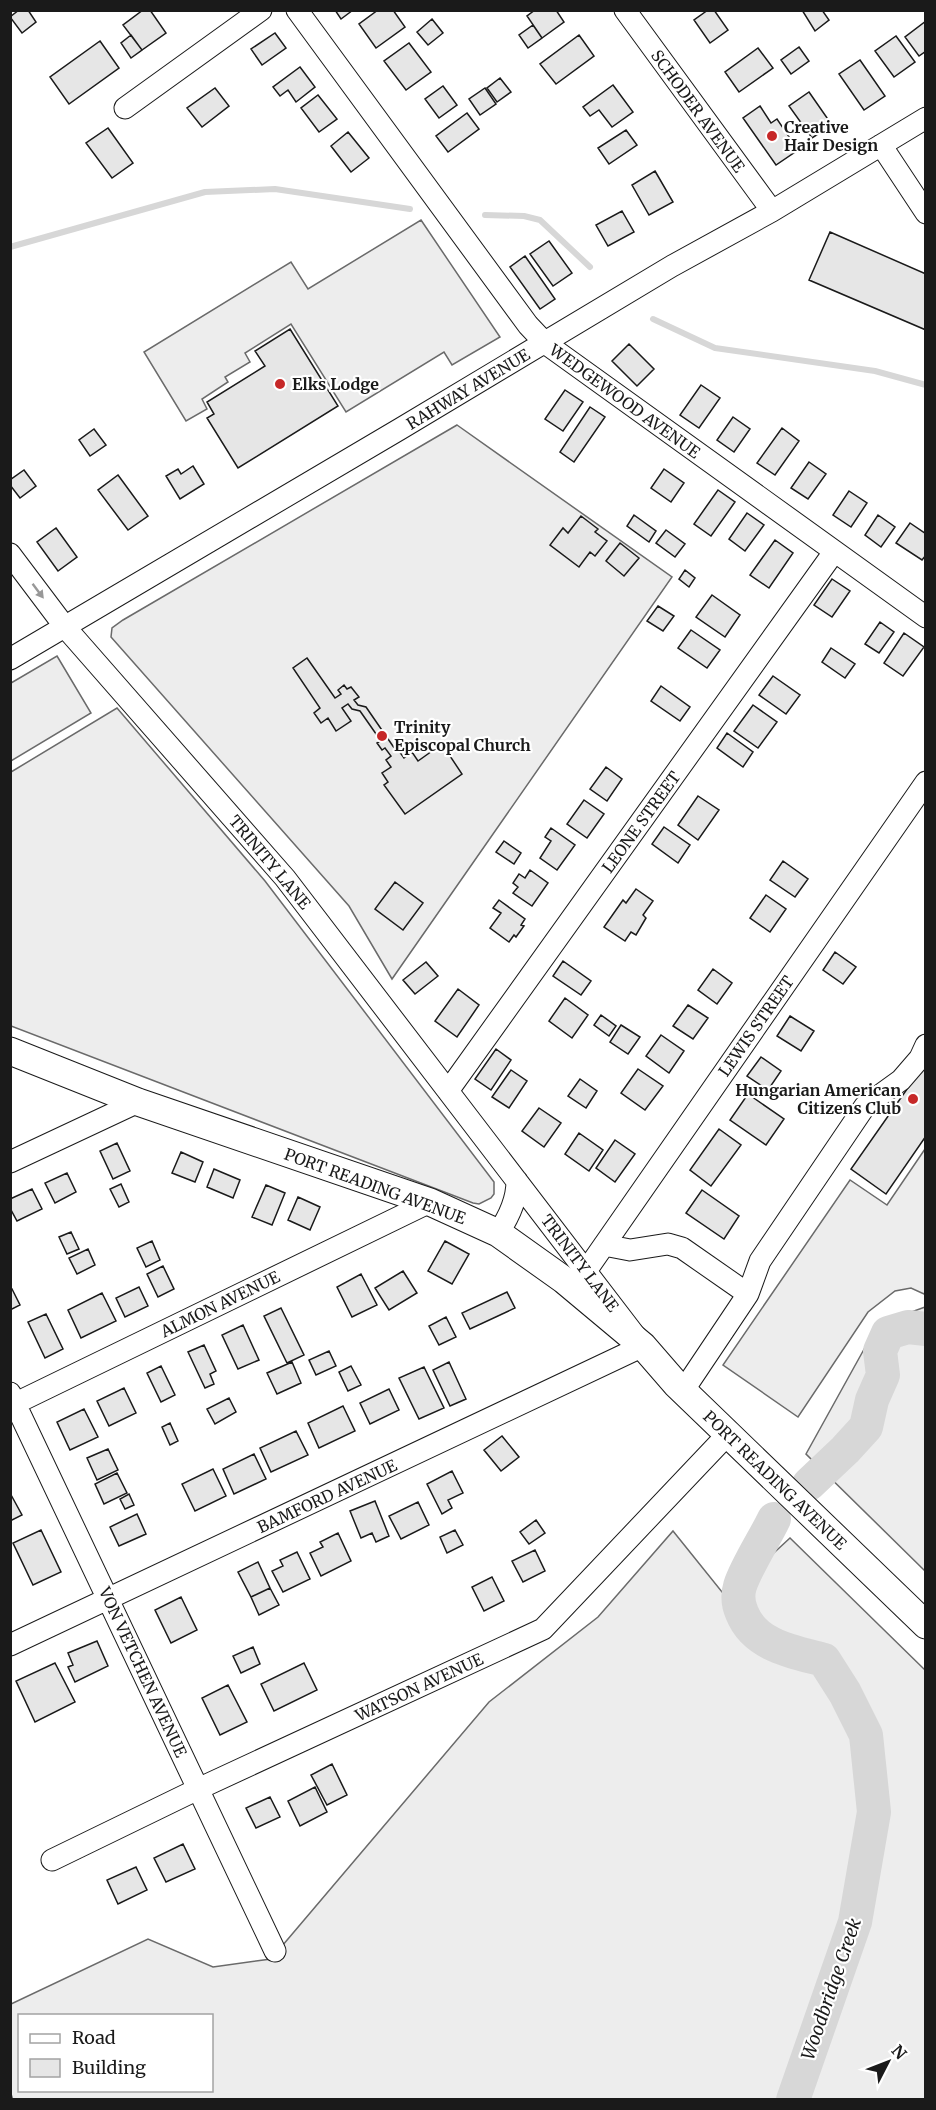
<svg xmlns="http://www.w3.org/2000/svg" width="936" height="2110" font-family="Merriweather,serif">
<rect width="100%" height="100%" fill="#fff"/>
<path fill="#ededed" stroke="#6a6a6a" stroke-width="1.5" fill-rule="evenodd" d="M421,220l79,117 -48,28 -8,-13 -98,60 -55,-88 -46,29 5,9 -25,15 3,5 -26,17 5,10 -21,12 -42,-69 147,-90 17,27z
M457,425l215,152 -280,402 -43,-73 -238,-269 1,-9 11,-8z
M57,656l34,57 -80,48v-78z
M117,708l148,173 229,301v12l-3,4 -12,6 -6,-1 -462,-177v-254z
M925,1149v143l-1,2 -13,-6 -16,3 -27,21 -70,105 -75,-52 127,-185 37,25z
M925,1307h1l-1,264 -119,-117 72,-130z
M673,1531l53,66 64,-59 135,132v429l-912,1 -2,-6v-90l137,-65 65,28 58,-8 218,-257 109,-85zM20,2016h192v74h-192z"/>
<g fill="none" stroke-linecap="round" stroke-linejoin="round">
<path stroke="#d7d7d7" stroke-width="6" d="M485,215l39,1 16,4 50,47
M10,247l195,-55 70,-3 135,20
M653,319l62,29 160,23 51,14"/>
<path stroke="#d7d7d7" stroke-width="34" d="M809,1484l36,-34 21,-23 6,-27 11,-25 -3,-24 8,-18 20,-6 18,2
M774,1519c-9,19 -28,48 -34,67 -3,10 -2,18 2,27 13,33 52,39 82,47l21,33 21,42 8,77 -19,110 -62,178"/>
</g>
<path fill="#e6e6e6" stroke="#1a1a1a" stroke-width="1.5" d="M19,10h9l8,12 -14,11 -12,-16z
M143,10h7l16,23 -24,17 -19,-25z
M335,10h18l-12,9z
M378,10h15l12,17 -29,21 -17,-24z
M535,10h21l8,12 -22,16 -15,-22z
M708,10h6l14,20 -18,13 -16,-23z
M802,10h20l7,10 -14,11z
M432,19l11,14 -15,12 -11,-13z
M926,21v30l-7,5 -14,-19z
M533,25l9,13 -14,10 -9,-13z
M275,33l11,15 -24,17 -11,-16z
M131,35l11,15 -11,8 -10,-15z
M579,35l15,21 -38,28 -16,-20z
M896,36l19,26 -21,15 -19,-26z
M100,41l19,27 -50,36 -19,-27z
M409,43l22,29 -25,18 -22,-29z
M799,47l10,14 -18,13 -10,-14z
M758,48l15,20 -34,24 -14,-20z
M860,60l25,36 -21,14 -25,-36z
M300,67l15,20 -19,15 -8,-12 -8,6 -7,-9z
M500,78l11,14 -14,10 -10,-14z
M613,85l20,27 -21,15 -13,-17 -9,6 -7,-9z
M443,86l14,19 -18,13 -14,-19z
M215,88l14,18 -27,21 -15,-19z
M485,88l11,16 -16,11 -11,-16z
M809,92l23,33 -20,13 -23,-32z
M318,95l19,24 -18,13 -18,-24z
M760,106l11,17 6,-4 21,31 -22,15 -33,-47z
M467,113l12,16 -31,23 -12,-16z
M108,128l25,35 -21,15 -26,-35z
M626,130l11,15 -28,19 -11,-16z
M348,132l21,26 -18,14 -20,-26z
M655,171l18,31 -24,13 -17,-30z
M622,211l12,21 -26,14 -12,-21z
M830,232l96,42v56l-117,-50z
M549,241l23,32 -19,13 -23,-32z
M525,256l30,43 -15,10 -30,-42z
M290,329l48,77 -100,62 -31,-50 7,-4 -7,-12 58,-36 -10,-15z
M629,344l25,25 -17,17 -25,-25z
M701,385l19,13 -21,30 -19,-13z
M565,390l18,12 -20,29 -18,-12z
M590,407l15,10 -31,45 -14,-10z
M733,417l17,12 -16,23 -17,-12z
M782,428l17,13 -24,34 -18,-12z
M94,429l12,16 -16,11 -11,-16z
M809,462l17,12 -18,25 -17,-11z
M193,466l11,18 -24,15 -14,-23 12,-7 3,5z
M664,469l20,14 -13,19 -20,-14z
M24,470l12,16 -16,12 -10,-13v-5z
M118,475l30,41 -20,14 -30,-40z
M718,490l17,12 -24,34 -17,-12z
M849,491l18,12 -16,24 -18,-12z
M747,513l17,12 -19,26 -16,-12z
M634,515l22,16 -7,11 -22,-16z
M878,515l17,12 -14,20 -16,-12z
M581,516l17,13 -3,3 12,9 -12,15 -5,-4 -11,15 -29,-22 13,-17 5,5z
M910,523l16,11v21l-4,5 -26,-17z
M56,528l21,29 -19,14 -21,-29z
M666,530l19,14 -10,13 -19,-14z
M775,540l18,13 -24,35 -19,-13z
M620,543l19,15 -15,18 -18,-15z
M685,570l10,8 -6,9 -10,-8z
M832,579l18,12 -18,26 -18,-12z
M712,595l28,20 -15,22 -29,-20z
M658,606l16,10 -11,15 -16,-10z
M880,622l14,10 -15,21 -14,-9z
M691,630l29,20 -13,18 -29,-20z
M904,633l20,14 -21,29 -19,-13z
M831,648l24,16 -10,14 -23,-16z
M307,658l28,40 6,-4 -3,-4 6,-5 3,4 4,-2 8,10 -5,3 4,5 8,2 31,45 2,-1 5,7 8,-6 6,9 24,-17 20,30 -57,40 -21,-29 4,-3 -6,-9 9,-6 -5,-7 5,-4 -6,-8 -3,2 -5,-7 4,-2 -21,-30 -8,-2 -4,-5 -6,4 9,13 -15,10 -8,-13 -7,5 -7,-10 6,-5 -27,-40z
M773,676l27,19 -14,19 -27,-19z
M661,686l29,21 -10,14 -29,-20z
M753,705l24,17 -19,26 -24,-17z
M727,733l26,19 -10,15 -26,-19z
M606,767l16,12 -15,22 -17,-12z
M698,796l21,14 -21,30 -20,-15z
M584,800l20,14 -17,24 -20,-14z
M664,827l26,18 -12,18 -26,-19z
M551,828l24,17 -18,25 -17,-12 11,-17 -6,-4z
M504,841l17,12 -7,11 -18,-12z
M783,861l25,18 -13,18 -25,-17z
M530,870l18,13 -16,23 -19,-13 5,-6 -5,-4 6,-9 6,4z
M395,882l28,21 -20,27 -28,-21z
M636,889l17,12 -10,14 3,3 -10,17 -5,-3 -6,9 -21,-14 19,-27 3,3z
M766,895l20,14 -16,23 -20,-14z
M499,900l26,19 -4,6 3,1 -8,11 -2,-2 -5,7 -19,-14 11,-15 -8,-5z
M835,952l21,15 -13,17 -20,-14z
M563,961l28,20 -10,14 -28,-19z
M426,962l12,14 -23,18 -12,-14z
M713,969l19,14 -15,21 -19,-14z
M458,989l21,16 -22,32 -22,-16z
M565,998l23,17 -16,23 -23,-17z
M688,1005l20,13 -15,21 -20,-13z
M601,1015l15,11 -7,10 -15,-11z
M790,1016l24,15 -13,20 -24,-15z
M621,1025l19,12 -12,17 -18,-12z
M661,1035l23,16 -15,22 -23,-17z
M496,1049l15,11 -20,30 -16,-11z
M761,1057l20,14 -13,19 -21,-14z
M926,1062v74l-40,58 -35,-25z
M638,1069l25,17 -18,24 -24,-17z
M511,1070l16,11 -18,27 -17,-11z
M580,1079l17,12 -11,17 -18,-12z
M748,1094l36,25 -18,26 -36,-25z
M539,1108l22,15 -17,24 -22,-16z
M719,1129l22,16 -30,41 -21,-16z
M579,1133l24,17 -14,21 -24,-17z
M615,1140l20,14 -20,28 -19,-14z
M117,1143l13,28 -17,8 -13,-28z
M181,1152l22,10 -8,20 -23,-9z
M214,1169l26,11 -7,18 -26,-11z
M67,1173l9,19 -21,11 -10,-20z
M121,1184l8,18 -10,5 -9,-18z
M266,1185l19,8 -13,32 -20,-8z
M32,1189l10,20 -25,12 -7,-13v-9z
M702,1190l37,26 -15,23 -38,-26z
M298,1197l22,10 -10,23 -22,-10z
M71,1232l8,17 -12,5 -8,-17z
M152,1241l8,19 -14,7 -9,-19z
M445,1241l24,13 -17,30 -24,-13z
M88,1249l7,16 -18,9 -8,-16z
M163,1266l11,23 -16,8 -11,-23z
M403,1271l14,22 -28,17 -14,-22z
M361,1274l16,31 -25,12 -15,-30z
M139,1287l9,19 -23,11 -9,-19z
M12,1289l8,16 -10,5v-20z
M507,1292l8,16 -45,21 -8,-16z
M102,1293l14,28 -35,17 -13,-28z
M281,1308l23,47 -17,8 -23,-47z
M46,1314l17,35 -18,9 -17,-36z
M446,1317l10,20 -17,8 -10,-19z
M243,1325l16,35 -21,9 -16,-34z
M204,1345l12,26 -6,3 4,10 -9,4 -17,-36z
M329,1351l7,15 -20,9 -7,-15z
M292,1362l9,21 -24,11 -10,-21z
M449,1362l17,37 -16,7 -17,-36z
M161,1366l14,29 -14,7 -14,-29z
M351,1366l10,19 -13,6 -9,-19z
M424,1367l20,41 -25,11 -20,-41z
M124,1388l12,25 -27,13 -12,-25z
M389,1389l10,21 -29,14 -10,-21z
M229,1398l7,14 -21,12 -8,-15z
M343,1406l12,25 -36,17 -11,-25z
M84,1409l14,28 -28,13 -13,-28z
M170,1423l8,18 -8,4 -8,-18z
M296,1431l12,24 -37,17 -11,-24z
M502,1436l17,21 -18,14 -17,-21z
M108,1449l10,21 -21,10 -10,-22z
M254,1454l12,25 -32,15 -11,-25z
M213,1469l13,27 -31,15 -13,-27z
M452,1471l11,22 -15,7 4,8 -10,6 -15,-30z
M117,1473l10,20 -23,11 -9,-20z
M10,1493l12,22 -12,6z
M129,1494l5,11 -9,4 -5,-10z
M375,1501l14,35 -13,6 -4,-9 -11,5 -11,-27z
M418,1502l11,23 -28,14 -12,-23z
M137,1514l9,20 -27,12 -9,-19z
M536,1520l9,13 -16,11 -9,-12z
M41,1530l20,42 -28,13 -20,-42z
M455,1530l8,15 -16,8 -7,-16z
M338,1533l13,28 -30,15 -11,-23 13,-6 -3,-5z
M535,1550l10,21 -22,11 -11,-21z
M297,1552l13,27 -27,13 -11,-21 11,-5 -3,-6z
M258,1562l12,26 -19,9 -13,-25z
M492,1577l12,24 -20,10 -12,-24z
M270,1588l9,17 -20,10 -8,-18z
M181,1597l16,33 -26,13 -16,-33z
M97,1641l11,25 -33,16 -7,-15 5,-2 -5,-12z
M253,1647l7,17 -19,9 -8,-17z
M55,1663l20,39 -40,20 -19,-41z
M304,1663l13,27 -43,21 -13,-27z
M228,1685l19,37 -27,13 -18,-37z
M332,1764l15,31 -20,10 -16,-30z
M315,1787l12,25 -27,14 -12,-25z
M270,1797l10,20 -24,11 -10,-20z
M183,1844l12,25 -29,13 -12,-24z
M136,1867l11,23 -29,14 -11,-24z"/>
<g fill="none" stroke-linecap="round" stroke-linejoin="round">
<defs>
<path id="minor" d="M297,10l231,315 17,18 381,274
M625,10l147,201
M125,108l136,-98
M881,145l45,68
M10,554l55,73 220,251 358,468 -633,299
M10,659l390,-230 272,-163 100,-55 154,-93
M448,1091l386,-539
M10,1162l128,-60
M498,1233c11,-16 19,-33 19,-52
M604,1245l26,5 38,-6 14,4 66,46 -65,97
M586,1271l340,-489
M748,1294l12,-33 105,-155 36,-26 19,-22 6,-13
M10,1393l265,558
M10,1406l420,-204
M52,1860l146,-71 345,-160 185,-195"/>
<path id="major" d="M10,1051l128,51 292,100 68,31 66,47 79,66 33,38 250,241"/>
</defs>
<use href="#minor" stroke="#1a1a1a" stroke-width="23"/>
<use href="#major" stroke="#1a1a1a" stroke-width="29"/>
<use href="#minor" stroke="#fff" stroke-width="21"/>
<use href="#major" stroke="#fff" stroke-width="27"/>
</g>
<defs><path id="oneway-solid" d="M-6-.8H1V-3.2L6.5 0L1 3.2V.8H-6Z" transform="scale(1.5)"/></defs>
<use fill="#989898" href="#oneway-solid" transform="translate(38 591) rotate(53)"/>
<g fill="#c62828" stroke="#fff" stroke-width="2">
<circle cx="772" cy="136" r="6"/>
<circle cx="280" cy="384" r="6"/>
<circle cx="382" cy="736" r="6"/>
<circle cx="913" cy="1099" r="6"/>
</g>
<g text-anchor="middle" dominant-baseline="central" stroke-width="4.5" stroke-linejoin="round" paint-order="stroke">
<g font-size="16" fill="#1a1a1a" stroke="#fff">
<text transform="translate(698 111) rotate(54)">SCHODER AVENUE</text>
<text transform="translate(468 389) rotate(-31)">RAHWAY AVENUE</text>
<text transform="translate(625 401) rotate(36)">WEDGEWOOD AVENUE</text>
<text transform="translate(641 822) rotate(-54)">LEONE STREET</text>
<text transform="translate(270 862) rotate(50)">TRINITY LANE</text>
<text transform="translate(756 1026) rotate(-55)">LEWIS STREET</text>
<text transform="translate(375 1186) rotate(20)">PORT READING AVENUE</text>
<text transform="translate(580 1263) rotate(53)">TRINITY LANE</text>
<text transform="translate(220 1304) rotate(-26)">ALMON AVENUE</text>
<text transform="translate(775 1480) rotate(44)">PORT READING AVENUE</text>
<text transform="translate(327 1496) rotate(-25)">BAMFORD AVENUE</text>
<text transform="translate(143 1672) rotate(65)">VON VETCHEN AVENUE</text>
<text transform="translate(419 1687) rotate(-25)">WATSON AVENUE</text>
</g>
<g font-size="16" font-weight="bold" fill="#1a1a1a" stroke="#fff" text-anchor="start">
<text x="784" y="127">Creative<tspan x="784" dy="18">Hair Design</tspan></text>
<text x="292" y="384">Elks Lodge</text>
<text x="394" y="727">Trinity<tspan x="394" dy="18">Episcopal Church</tspan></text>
<text x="901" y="1090" text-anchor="end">Hungarian American<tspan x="901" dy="18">Citizens Club</tspan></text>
</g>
<g font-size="18" font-style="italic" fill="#1a1a1a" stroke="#fff">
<text transform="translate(831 1989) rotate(-71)">Woodbridge Creek</text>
</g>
</g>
<rect width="936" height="2110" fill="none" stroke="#1a1a1a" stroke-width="24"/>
<rect x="18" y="2014" width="195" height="78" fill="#ffffff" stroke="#a3a3a3" stroke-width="1.5"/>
<rect x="30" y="2034" width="30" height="9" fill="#ffffff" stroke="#a3a3a3" stroke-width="1.5"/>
<text x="72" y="2044" font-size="18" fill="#1a1a1a">Road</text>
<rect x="30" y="2059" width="30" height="18" fill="#e6e6e6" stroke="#a3a3a3" stroke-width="1.5"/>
<text x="72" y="2074" font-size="18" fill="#1a1a1a">Building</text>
<g transform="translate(888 2062) rotate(48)" stroke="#ffffff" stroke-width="4.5" paint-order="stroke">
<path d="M0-4.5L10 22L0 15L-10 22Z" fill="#1a1a1a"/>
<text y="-9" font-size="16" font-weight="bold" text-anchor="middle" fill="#1a1a1a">N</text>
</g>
</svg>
